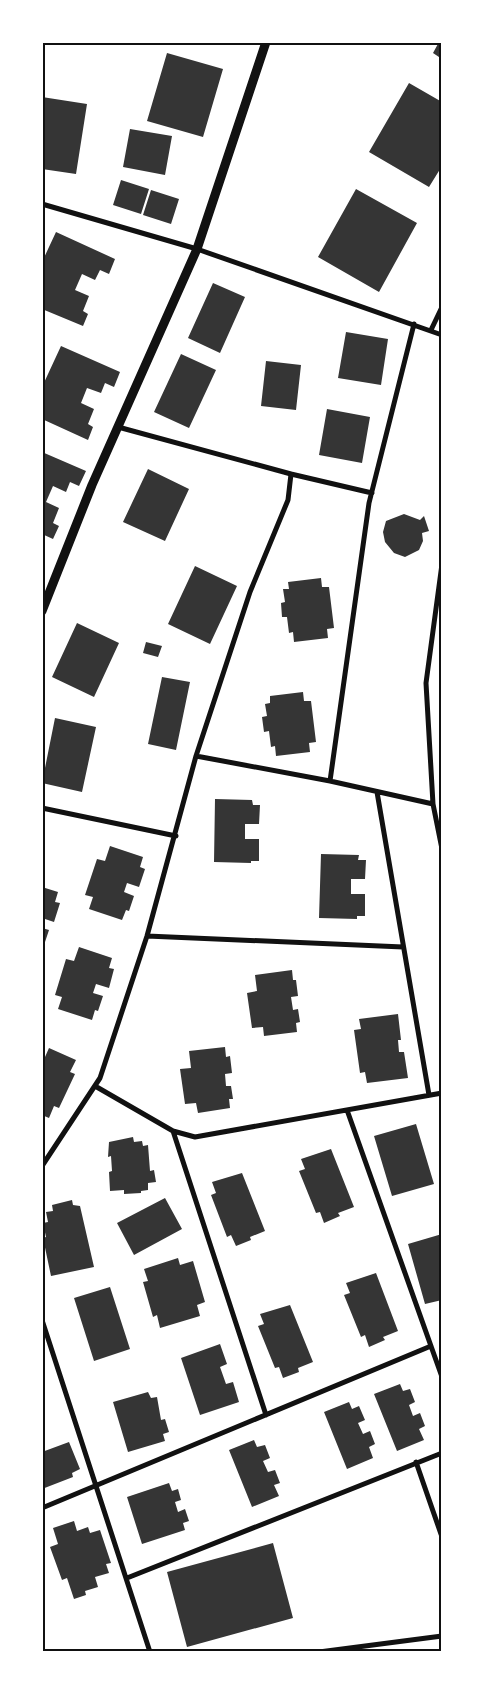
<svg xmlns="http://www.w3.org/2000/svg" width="484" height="1694" font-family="'Nunito Sans',sans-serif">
<rect width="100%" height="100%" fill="#fff"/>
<path fill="#353535" d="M439,42h3v17l-9,-6z
M167,53l56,16 -20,68 -56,-16z
M409,83l33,19v64l-13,21 -60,-35z
M42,97l45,7 -11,70 -34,-5z
M130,129l42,7 -7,39 -42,-8z
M121,180l28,9 -8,25 -28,-9z
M356,189l61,34 -38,69 -61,-35z
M151,190l28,9 -8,25 -28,-9z
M56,232l59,27 -6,15 -9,-4 -5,10 -13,-6 -7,16 14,6 -6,15 5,3 -5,12 -41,-17v-47z
M213,283l32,14 -25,56 -32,-15z
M346,332l42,7 -7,46 -43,-7z
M61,346l59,26 -6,15 -9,-4 -4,10 -14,-5 -6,15 13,6 -6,15 5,3 -5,13 -46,-21v-32z
M181,354l35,16 -27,58 -35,-16z
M266,361l35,4 -5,45 -35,-4z
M327,409l43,8 -8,46 -43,-8z
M42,452l44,19 -7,15 -9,-4 -4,10 -13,-6 -7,16 13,6 -6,15 6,3 -6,13 -11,-5z
M148,469l41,20 -24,52 -42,-19z
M404,514l16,6 4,-4 5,15 -7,2 1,8 -4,9 -14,7 -11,-4 -9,-11 -2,-10 3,-11z
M195,566l42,20 -27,58 -42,-20z
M321,578l1,9h7l5,41 -7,1 1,9 -34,4 -1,-10 -4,1 -2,-16h-5l-1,-14 4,-1 -2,-13h6l-1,-7z
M77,623l42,20 -25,54 -42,-20z
M146,642l16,4 -4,11 -15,-4z
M162,677l28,5 -14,68 -28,-6z
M303,692l1,9h7l5,41 -7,1 1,9 -34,4 -1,-10 -4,1 -2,-16 -5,1 -2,-15 5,-1 -2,-12 5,-1v-7z
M55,718l41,9 -14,65 -40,-9z
M215,799l37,1 1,5h7l-1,19h-14v15h14v22h-8v2l-37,-1z
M110,846l33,11 -3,10 5,2 -6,18 -12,-4 -3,9 10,4 -5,15 -3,-1 -4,10 -33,-11 4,-12 -8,-2 12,-36 8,2z
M321,854l38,1 -1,5h8l-1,19h-14v15h14v22h-8v3l-38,-1z
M42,887l16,5 -3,10 5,1 -6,19 -12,-4z
M42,928l7,2 -5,15h-2z
M79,947l33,11 -3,10 5,1 -5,19 -13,-4 -3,9 10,3 -5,15 -3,-1 -3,10 -34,-11 4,-12 -7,-2 11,-36 8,2z
M292,970l1,10h3l2,16 -7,1 2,13 5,-1 2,13 -4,1 1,9 -33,4 -1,-9 -11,1 -5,-35 10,-2 -2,-16z
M398,1014l3,26h-3l1,12h5l4,26 -41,5 -2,-11 -5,1 -6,-43 7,-1 -2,-10z
M225,1047l1,10 4,-1 2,17 -7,1 1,12h5l2,13h-4l1,9 -32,5 -2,-10 -11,1 -5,-35 11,-1 -2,-17z
M49,1048l27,12 -6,12 5,2 -16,34 -5,-2 -5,12 -7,-3v-59l3,1z
M416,1124l18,60 -42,12 -18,-60z
M133,1137l1,5 8,-1 1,5 5,-1 2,26 4,-1 2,12 -8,1v7l-7,1v2l-17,1v-4l-14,1 -1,-19 3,-1 -1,-15 -3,1 1,-15z
M331,1149l23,58 -16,6 2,3 -16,7 -4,-11 -4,1 -17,-42 6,-2 -4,-10z
M242,1173l23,58 -15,6 1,3 -15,6 -5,-11 -4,2 -16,-42 5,-2 -4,-11z
M165,1198l17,31 -48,26 -17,-32z
M72,1200l1,5 7,1 14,61 -43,9 -8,-38 3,-1 -3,-14 5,-1 -2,-10 7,-1 -1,-6z
M442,1234v66l-17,4 -17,-60z
M178,1258l2,7 13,-4 12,41 -8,3 3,11 -40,12 -3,-13 -4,2 -10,-35 5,-1 -4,-12z
M376,1273l22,58 -15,6 2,3 -16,7 -4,-12 -4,2 -17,-42 6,-2 -4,-10z
M110,1287l20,62 -36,12 -20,-63z
M290,1305l23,57 -15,6 1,4 -16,6 -4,-11 -4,1 -17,-42 6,-2 -4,-10z
M220,1344l7,20 -7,3 6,17 7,-2 6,20 -39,13 -19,-57z
M400,1384l3,7 7,-2 5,13 -6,3 4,11 7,-3 5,13 -6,3 5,11 -27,11 -23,-57z
M148,1392l3,6 6,-1 4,23 4,-1 4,13 -6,2 2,7 -37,11 -15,-50z
M349,1402l3,7 7,-3 6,14 -7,3 5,11 7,-3 5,13 -6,3 4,11 -26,11 -23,-57z
M254,1440l3,7 8,-2 5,13 -7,3 5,11 7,-2 5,13 -6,2 5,11 -27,11 -23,-57z
M69,1442l11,27 -8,4 1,4 -31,12v-37z
M169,1483l3,8 6,-2 3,11 -6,2 3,10 7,-3 4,12 -6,2 2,7 -43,14 -15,-47z
M74,1521l3,10 11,-4 2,6 10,-3 11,33 -5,1 3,9 -14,4 3,10 -13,4 1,4 -12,4 -7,-21 -5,2 -12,-33 8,-3 -5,-16z
M273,1543l20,75 -106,29 -20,-75z"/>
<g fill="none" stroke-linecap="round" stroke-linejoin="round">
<path stroke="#111" stroke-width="5" d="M42,204l155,45 245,86
M431,330l11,-23
M291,474l81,19
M442,564l-16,119 7,121 9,45
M196,756l134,25 103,23
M330,781l39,-278 45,-179
M377,792l52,303
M42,808l134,28
M147,936l256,11
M95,1086l78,45 22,6 247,-44
M347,1110l95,267
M173,1131l93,284
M42,1166l58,-88 47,-142 49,-180 54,-164 38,-92 3,-26 -173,-47
M42,1320l108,332
M416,1462l26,75
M42,1508l389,-162
M127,1578l315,-125
M319,1652l123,-16"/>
<path stroke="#111" stroke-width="9" d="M42,611l50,-126 105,-236 69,-207"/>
</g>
<rect width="484" height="1694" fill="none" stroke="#ffffff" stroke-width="88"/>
<rect x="44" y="44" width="396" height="1606" fill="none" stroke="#111" stroke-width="2"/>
</svg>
